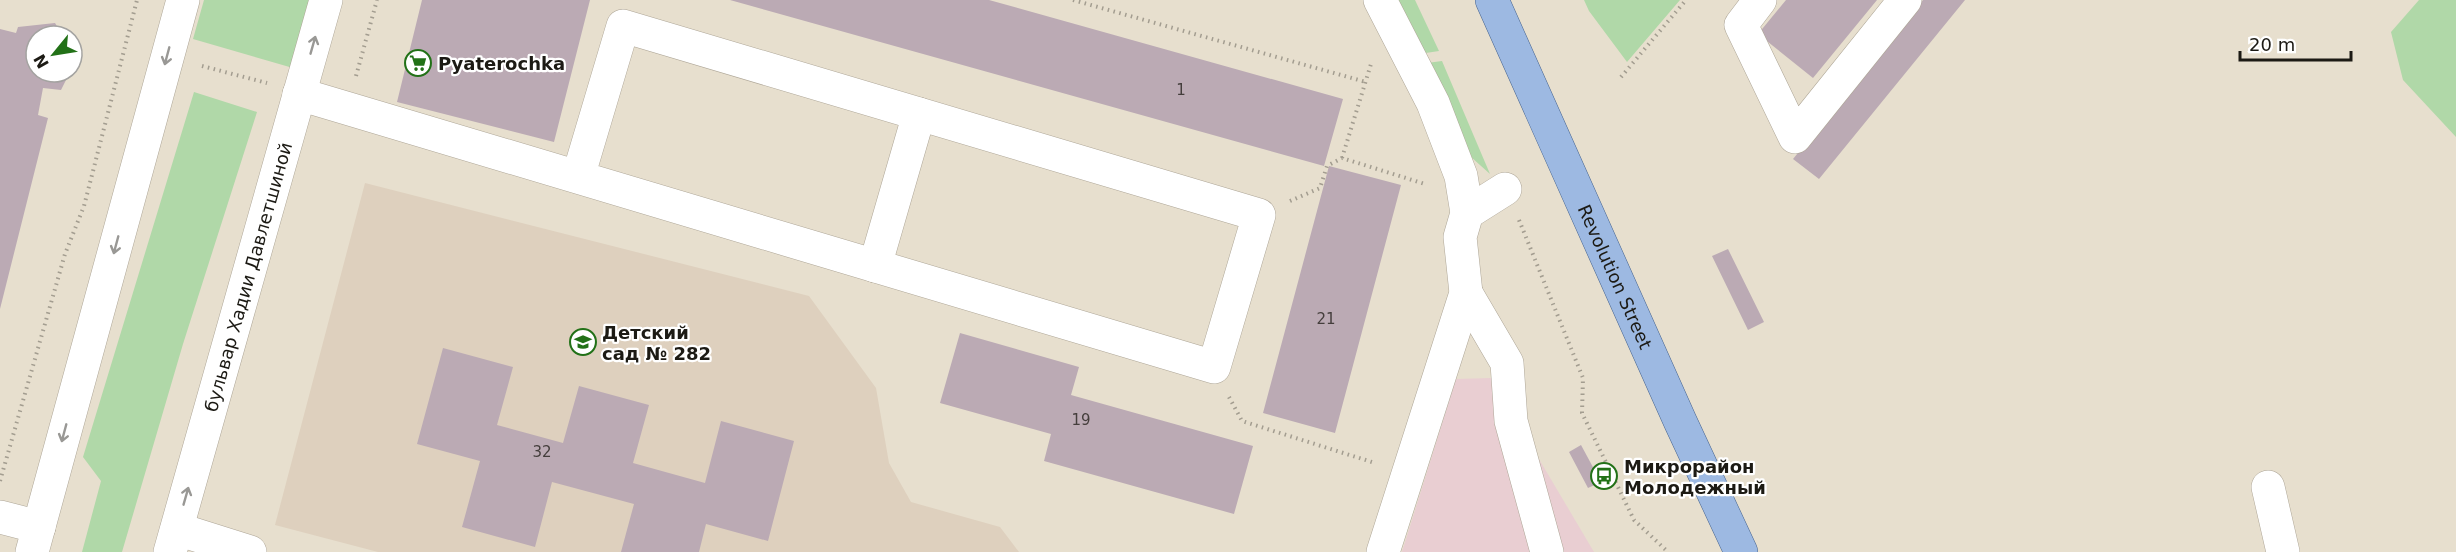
<svg xmlns="http://www.w3.org/2000/svg" width="2456" height="552" font-family="'DejaVu Sans',sans-serif">
<rect width="100%" height="100%" fill="#e7dfce"/>
<path fill="#e9ced2" d="M1491,378l103,174h-192l54,-173z"/>
<path fill="#ded0be" d="M365,183l444,113 67,92 13,75 22,39 89,25 19,25h-641l-103,-27z"/>
<path fill="#b0d8a8" d="M204,0h105l-16,68 -100,-29z
M1395,0h20l24,51 -20,3z
M1584,0h96l-53,62 -38,-51z
M2419,0h37v137l-53,-57 -12,-48z
M1442,61l48,113 -19,-17 -44,-94z
M194,92l63,20 -74,232 -61,208h-40l19,-71 -18,-24z"/>
<path fill="#bbaab4" d="M422,0h168l-36,142 -157,-40z
M730,0h259l354,99 -19,67z
M1786,0h91l-64,78 -55,-44z
M1923,0h42l-146,179 -26,-20z
M55,23l8,13h-27v36h34l-9,18 -18,-2 -5,27 10,3 -48,191v-280l16,4 2,-6z
M1329,166l72,19 -66,248 -72,-20z
M1728,249l36,73 -16,8 -36,-74z
M960,333l119,34 -8,28 182,51 -19,68 -190,-53 7,-27 -111,-31z
M443,348l70,19 -16,58 66,18 16,-57 70,19 -16,58 72,20 16,-62 73,20 -26,100 -62,-17 -7,28h-78l13,-48 -82,-22 -17,65 -73,-20 18,-66 -63,-17z
M1581,445l20,37 -13,6 -19,-36z"/>
<g fill="none" stroke-linecap="round" stroke-linejoin="round">
<defs>
<g id="minor">
<path d="M1380,0l53,103 28,73 6,37 -7,24 6,56 -83,259"/>
<path d="M1760,0l-19,25 54,112 110,-137"/>
<path d="M299,94l47,14 868,259 45,-152 -636,-189 -45,151"/>
<path d="M1467,213l38,-24"/>
<path d="M875,266l44,-152"/>
<path d="M1466,293l41,70 4,58 36,131"/>
<path d="M2268,487l15,65"/>
<path d="M0,517l39,10"/>
<path d="M177,529l73,23"/>
<path d="M32,552l151,-552"/>
<path id="s1" d="M170,552l156,-552"/>
</g>
<g id="major">
<path id="s2" d="M1492,0l188,421 61,131"/>
</g>
</defs>
<use href="#minor" stroke="#aea697" stroke-width="34"/>
<use href="#major" stroke="#46638e" stroke-width="34"/>
<path stroke="#a39d90" stroke-width="4" stroke-dasharray="1.5 4.5" stroke-linecap="butt" d="M1073,0l293,82
M202,66l65,17
M356,76l21,-76
M1621,77l65,-77
M1342,158l29,-94
M1290,201l30,-13 7,-22 15,-8 83,26
M1519,220l64,158 -1,35 52,107 34,32
M1229,397l13,24 133,42
M0,481l65,-227 19,-48 53,-206"/>
<use href="#minor" stroke="#fff" stroke-width="33"/>
<use href="#major" stroke="#9db9e2" stroke-width="33"/>
</g>
<defs><path id="oneway-shaft" d="M-6 0H5M1.5-3L5.5 0L1.5 3" fill="none" stroke-width="1.6" stroke-linecap="round" stroke-linejoin="round" transform="scale(1.5)"/></defs>
<g stroke="#999895">
<use href="#oneway-shaft" transform="translate(313 45) rotate(-74)"/>
<use href="#oneway-shaft" transform="translate(167 56) rotate(105)"/>
<use href="#oneway-shaft" transform="translate(116 245) rotate(105)"/>
<use href="#oneway-shaft" transform="translate(64 433) rotate(105)"/>
<use href="#oneway-shaft" transform="translate(186 496) rotate(-74)"/>
</g>
<defs>
<symbol id="supermarket-ring" viewBox="-11 -11 22 22"><circle r="9.5" fill="#fff" stroke="#227117" stroke-width="1.5"/><path d="M-6-5.5h2.5l.6 2H6L4.5 2H-2.5L-4.4-4H-6ZM-1.5 3.2a1.3 1.3 0 1 0 .1 0ZM3 3.2a1.3 1.3 0 1 0 .1 0Z" fill="#227117"/></symbol>
<symbol id="school-ring" viewBox="-11 -11 22 22"><circle r="9.5" fill="#fff" stroke="#227117" stroke-width="1.5"/><path d="M0-5L7-2L0 1L-7-2ZM-4 1L0 2.5L4 1V4Q0 6-4 4Z" fill="#227117"/></symbol>
<symbol id="bus-ring" viewBox="-11 -11 22 22"><circle r="9.5" fill="#fff" stroke="#227117" stroke-width="1.5"/><path d="M-5-6H5V4H4V6H2V4H-2V6H-4V4H-5ZM-3.5-4V0h7V-4ZM-3.5 1.2v1.5H-2V1.2ZM2 1.2v1.5H3.5V1.2Z" fill="#227117"/></symbol>
</defs>
<g fill-rule="evenodd">
<use href="#supermarket-ring" x="403" y="48" width="30" height="30"/>
<use href="#school-ring" x="568" y="327" width="30" height="30"/>
<use href="#bus-ring" x="1589" y="461" width="30" height="30"/>
</g>
<g text-anchor="middle" dominant-baseline="central" stroke-width="4.5" stroke-linejoin="round" paint-order="stroke">
<g font-size="15" fill="#443e3c">
<text x="1181" y="90">1</text>
<text x="1326" y="319">21</text>
<text x="1081" y="420">19</text>
<text x="542" y="452">32</text>
</g>
<g font-size="18" font-weight="bold" fill="#1c1a14" stroke="#fff" text-anchor="start">
<text x="438" y="63">Pyaterochka</text>
<text x="602" y="332">Детский<tspan x="602" dy="21">сад № 282</tspan></text>
<text x="1624" y="466">Микрорайон<tspan x="1624" dy="21">Молодежный</tspan></text>
</g>
<g font-size="18" fill="#1c1a14" stroke="#fff">
<text stroke="none"><textPath href="#s1" startOffset="286">бульвар Хадии Давлетшиной</textPath></text>
<text stroke="none"><textPath href="#s2" startOffset="303">Revolution Street</textPath></text>
</g>
</g>
<g transform="translate(54 54) rotate(240)"><circle r="28" fill="#ffffff" stroke="#a4a3a1" stroke-width="1.5"/>
<path d="M0-4.5L10 22L0 15L-10 22Z" fill="#227117"/>
<text y="-9" font-size="16" font-weight="bold" text-anchor="middle" fill="#1c1a14">N</text>
</g>
<path d="M2240 51v9h111v-9" fill="none" stroke="#1c1a14" stroke-width="3"/>
<text x="2249" y="51" font-size="18" fill="#1c1a14" stroke="#ffffff" stroke-width="4.5" paint-order="stroke">20 m</text>
</svg>
